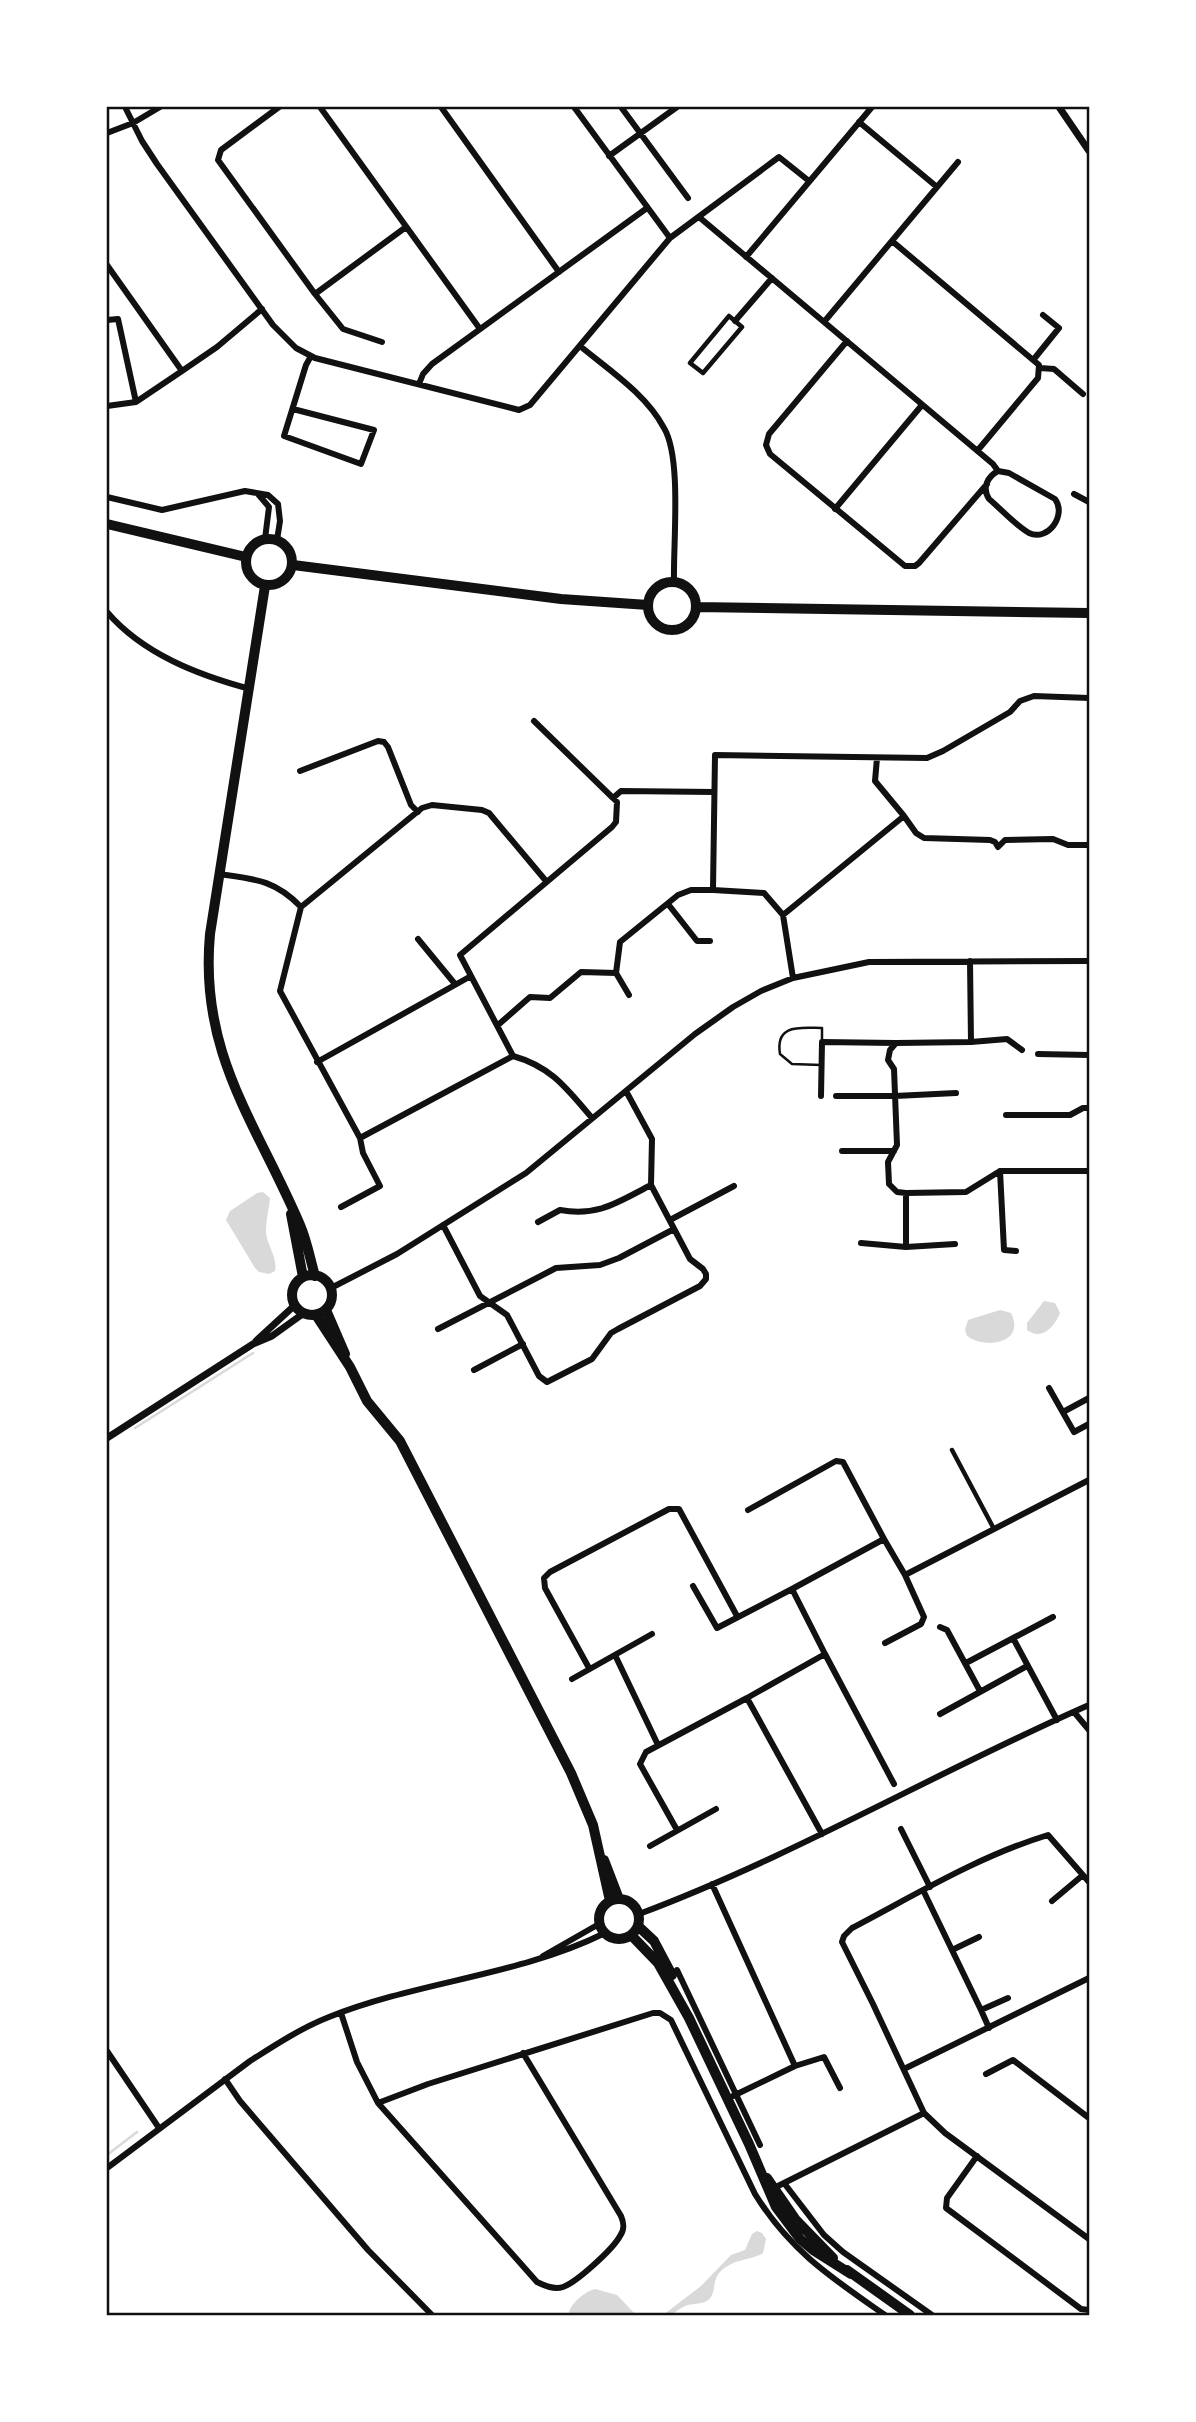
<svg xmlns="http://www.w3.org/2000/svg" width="1196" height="2422" font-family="'IBM Plex Sans',sans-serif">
<rect width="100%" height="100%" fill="#fff"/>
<path fill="#d9d9d9" d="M263,1192l7,6c-1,11 -4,22 -4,34 1,14 12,26 9,39l-6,3 -10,-2 -4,-4 -29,-48 4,-9 27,-18z
M1044,1301l11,2 5,10c-6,14 -18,28 -33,17v-7z
M1000,1310l11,3c15,30 -25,37 -44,23l-2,-6 3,-10z
M757,2231l5,2 4,6 -3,14c-13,8 -27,5 -41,17 -9,8 -6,15 -10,25 -4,10 -16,8 -24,10 -12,4 -11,10 -25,10l38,-29 30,-31 14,-5 7,-16z
M595,2289l22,6 19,20h-66l-1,-3c3,-10 17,-21 26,-23z"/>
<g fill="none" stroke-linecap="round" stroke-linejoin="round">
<path stroke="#d9d9d9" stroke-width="2.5" d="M135,1428l118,-75
M107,2155l30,-23"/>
<path stroke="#111" stroke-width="2.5" d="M821,1065l-29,-1 -12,-10c-5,-31 21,-26 42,-26v14"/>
<path stroke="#111" stroke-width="4.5" d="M729,316l13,11 -39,46 -13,-10z
M952,1450l42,79"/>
<path stroke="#111" stroke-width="6" d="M125,107l17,34 15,23 116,161 23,23 19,10 204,52 11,-5 140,-167 109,-81 30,24
M279,107l-58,43 -3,10 97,134 28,35 39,13
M320,107l160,222
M441,107l118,165
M574,107l96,131
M621,107l67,91
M859,122l78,65
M107,133l26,-10 27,-16
M609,156l68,-49
M699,217l294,247 5,7 11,2 46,26c12,16 -7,43 -26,34 -14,-8 -28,-24 -40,-34 -7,-11 -2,-22 9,-28
M892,241l147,124 -1,13 -60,72
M746,257l126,-150
M107,265l75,106 -46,31 -29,4
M315,294l91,-67
M107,320l11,-1 18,83
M735,321l37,-43
M824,322l134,-160
M847,341l-78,93 -3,11 4,9 135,112h10l4,-3 68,-79
M580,346c29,24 66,48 84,82 18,30 9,115 10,154
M1034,359l25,-31 -16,-13
M1040,368l14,1 29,25
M182,371l35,-24 45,-38
M419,384l4,-10 9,-10 215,-156
M293,409l81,21 -13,34 -77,-28 22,-71 5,-9
M258,494l11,13 -4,32
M1074,494l15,8
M107,497l55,13 83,-19 23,4 10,9 2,17 -3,19
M835,509l87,-104
M107,612c36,42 91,63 143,77
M534,721l79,77
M300,771l78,-30 6,1 4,5 23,58 7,7
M904,816l12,17 8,5 66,2 5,2 3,5 7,-7 48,-1 15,6h21
M219,874c36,5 56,6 82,33l121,-99 10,-3 50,5 7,3 57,68
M668,904l29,37h13
M301,907l-21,84 80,147 153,-82
M783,915l121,-99 -29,-35 2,-23
M418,939l37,45
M970,961l1,81 -75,1 -6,7 -2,10 6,9 3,76 -9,17 1,22 8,8 9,1 60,-1 34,-21h89
M793,978l-10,-63 -19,-22 -51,-3 2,-135 212,3 16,-7 67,-39 10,-11 14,-5 55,2
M629,995l-13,-22 4,-31 58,-47 13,-5h22
M498,1025l32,-28 20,1 31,-26 35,1
M971,1042l36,-3 15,11
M1038,1054l51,1
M317,1062l154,-86
M821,1096l1,-54 74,1
M836,1096h59l61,-3
M1006,1115h64l13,-7h6
M592,1118c-25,-29 -40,-51 -79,-62l-53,-101 152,-128 4,-5 1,-20 -4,-4 8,-7 93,1
M842,1151h52
M1000,1171l4,79 12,1
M341,1207l39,-21 -17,-33 -3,-15
M670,1220l64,-34
M538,1222l22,-12c38,7 58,-8 91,-25
M443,1225l37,71 27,19 32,61 8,6 45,-23 19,-26 7,-4 82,-43 6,-7v-5l-3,-5 -13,-10 -39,-74 1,-46 -26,-48
M861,1243l45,4 49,-3
M906,1247v-54
M331,1288l66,-34 129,-81 169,-139 38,-27 28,-16 32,-13 76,-16 220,-1
M438,1329l118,-61 44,-3 19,-7 55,-29
M474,1370l49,-26
M1049,1388l25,44 15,-8
M1063,1412l26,-14
M748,1510l88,-49 7,1 41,77
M693,1586l24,42 75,-39
M940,1627l7,3 33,61
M1013,1638l44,82
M885,1643l36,-19 3,-7 -19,-42
M825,1654l69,130
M615,1655l43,90
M966,1663l87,-46
M589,1668l-44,-80 -1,-10 6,-6 119,-63h10l58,107
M572,1679l80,-45
M1074,1712l15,18
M940,1714l87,-48
M901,1829l29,58
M677,1830l-37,-66 6,-12 101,-54
M822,1834l-75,-136 78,-44 -33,-65 92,-50 21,36 184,-95
M650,1846l66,-37
M712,1884l83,182
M923,1890l58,120 27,-12
M1052,1901l31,-26
M639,1914c155,-58 299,-143 450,-209
M952,1950l27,-13
M543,1956l56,-32
M677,1970l83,175
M981,2010l8,18
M341,2013l16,49 21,41 159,179c8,4 17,8 26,5 14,-5 50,-38 57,-51 5,-7 4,-13 1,-20l-98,-163
M107,2051l52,77
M904,2069l185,-91
M986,2074l27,-14 76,58
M225,2079l15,22 128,149 64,65
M733,2096l62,-30 29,-9 16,31
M378,2103l50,-19 225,-71h7l11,7 84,174c35,57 77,84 130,121
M924,2113l21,20 144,106
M977,2156l-30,42 -1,10 135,101 8,1
M107,2168l143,-107c25,-16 51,-33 79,-44 90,-36 189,-41 276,-84
M784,2183l40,52 19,17 89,63
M772,2189l152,-76 -51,-109 -31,-62 2,-6 8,-8c63,-33 127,-72 196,-93l41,47"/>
<path stroke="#111" stroke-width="7" d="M1059,107l30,44
M256,1341l39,-36
M107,1438l146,-94 19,-8 32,-23"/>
<path stroke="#111" stroke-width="10" d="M107,524l139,33
M246 562a23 23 0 1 1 46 0a23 23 0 1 1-46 0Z
M293,565l268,34 87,6
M648 606a24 24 0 1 1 48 0a24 24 0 1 1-48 0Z
M265,586l-55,348c-11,120 46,188 90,291 7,16 10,34 15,51
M696,607l393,6
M291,1214l12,63
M292 1295a20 20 0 1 1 40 0a20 20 0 1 1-40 0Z
M326,1310l19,44
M316,1315l34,52 17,34 33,40 171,332 22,52 17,76
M604,1860l15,39
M599 1919a20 20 0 1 1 40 0a20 20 0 1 1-40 0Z
M638,1926l16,15 18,34
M631,1935l27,28 31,55 60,126 27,63 24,32 13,11 38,24
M767,2178l29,42 37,38
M847,2270l63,45"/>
</g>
<rect width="1196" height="2422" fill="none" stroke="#ffffff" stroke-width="217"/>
<rect x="108" y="108" width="980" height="2206" fill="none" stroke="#111" stroke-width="2.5"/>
</svg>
